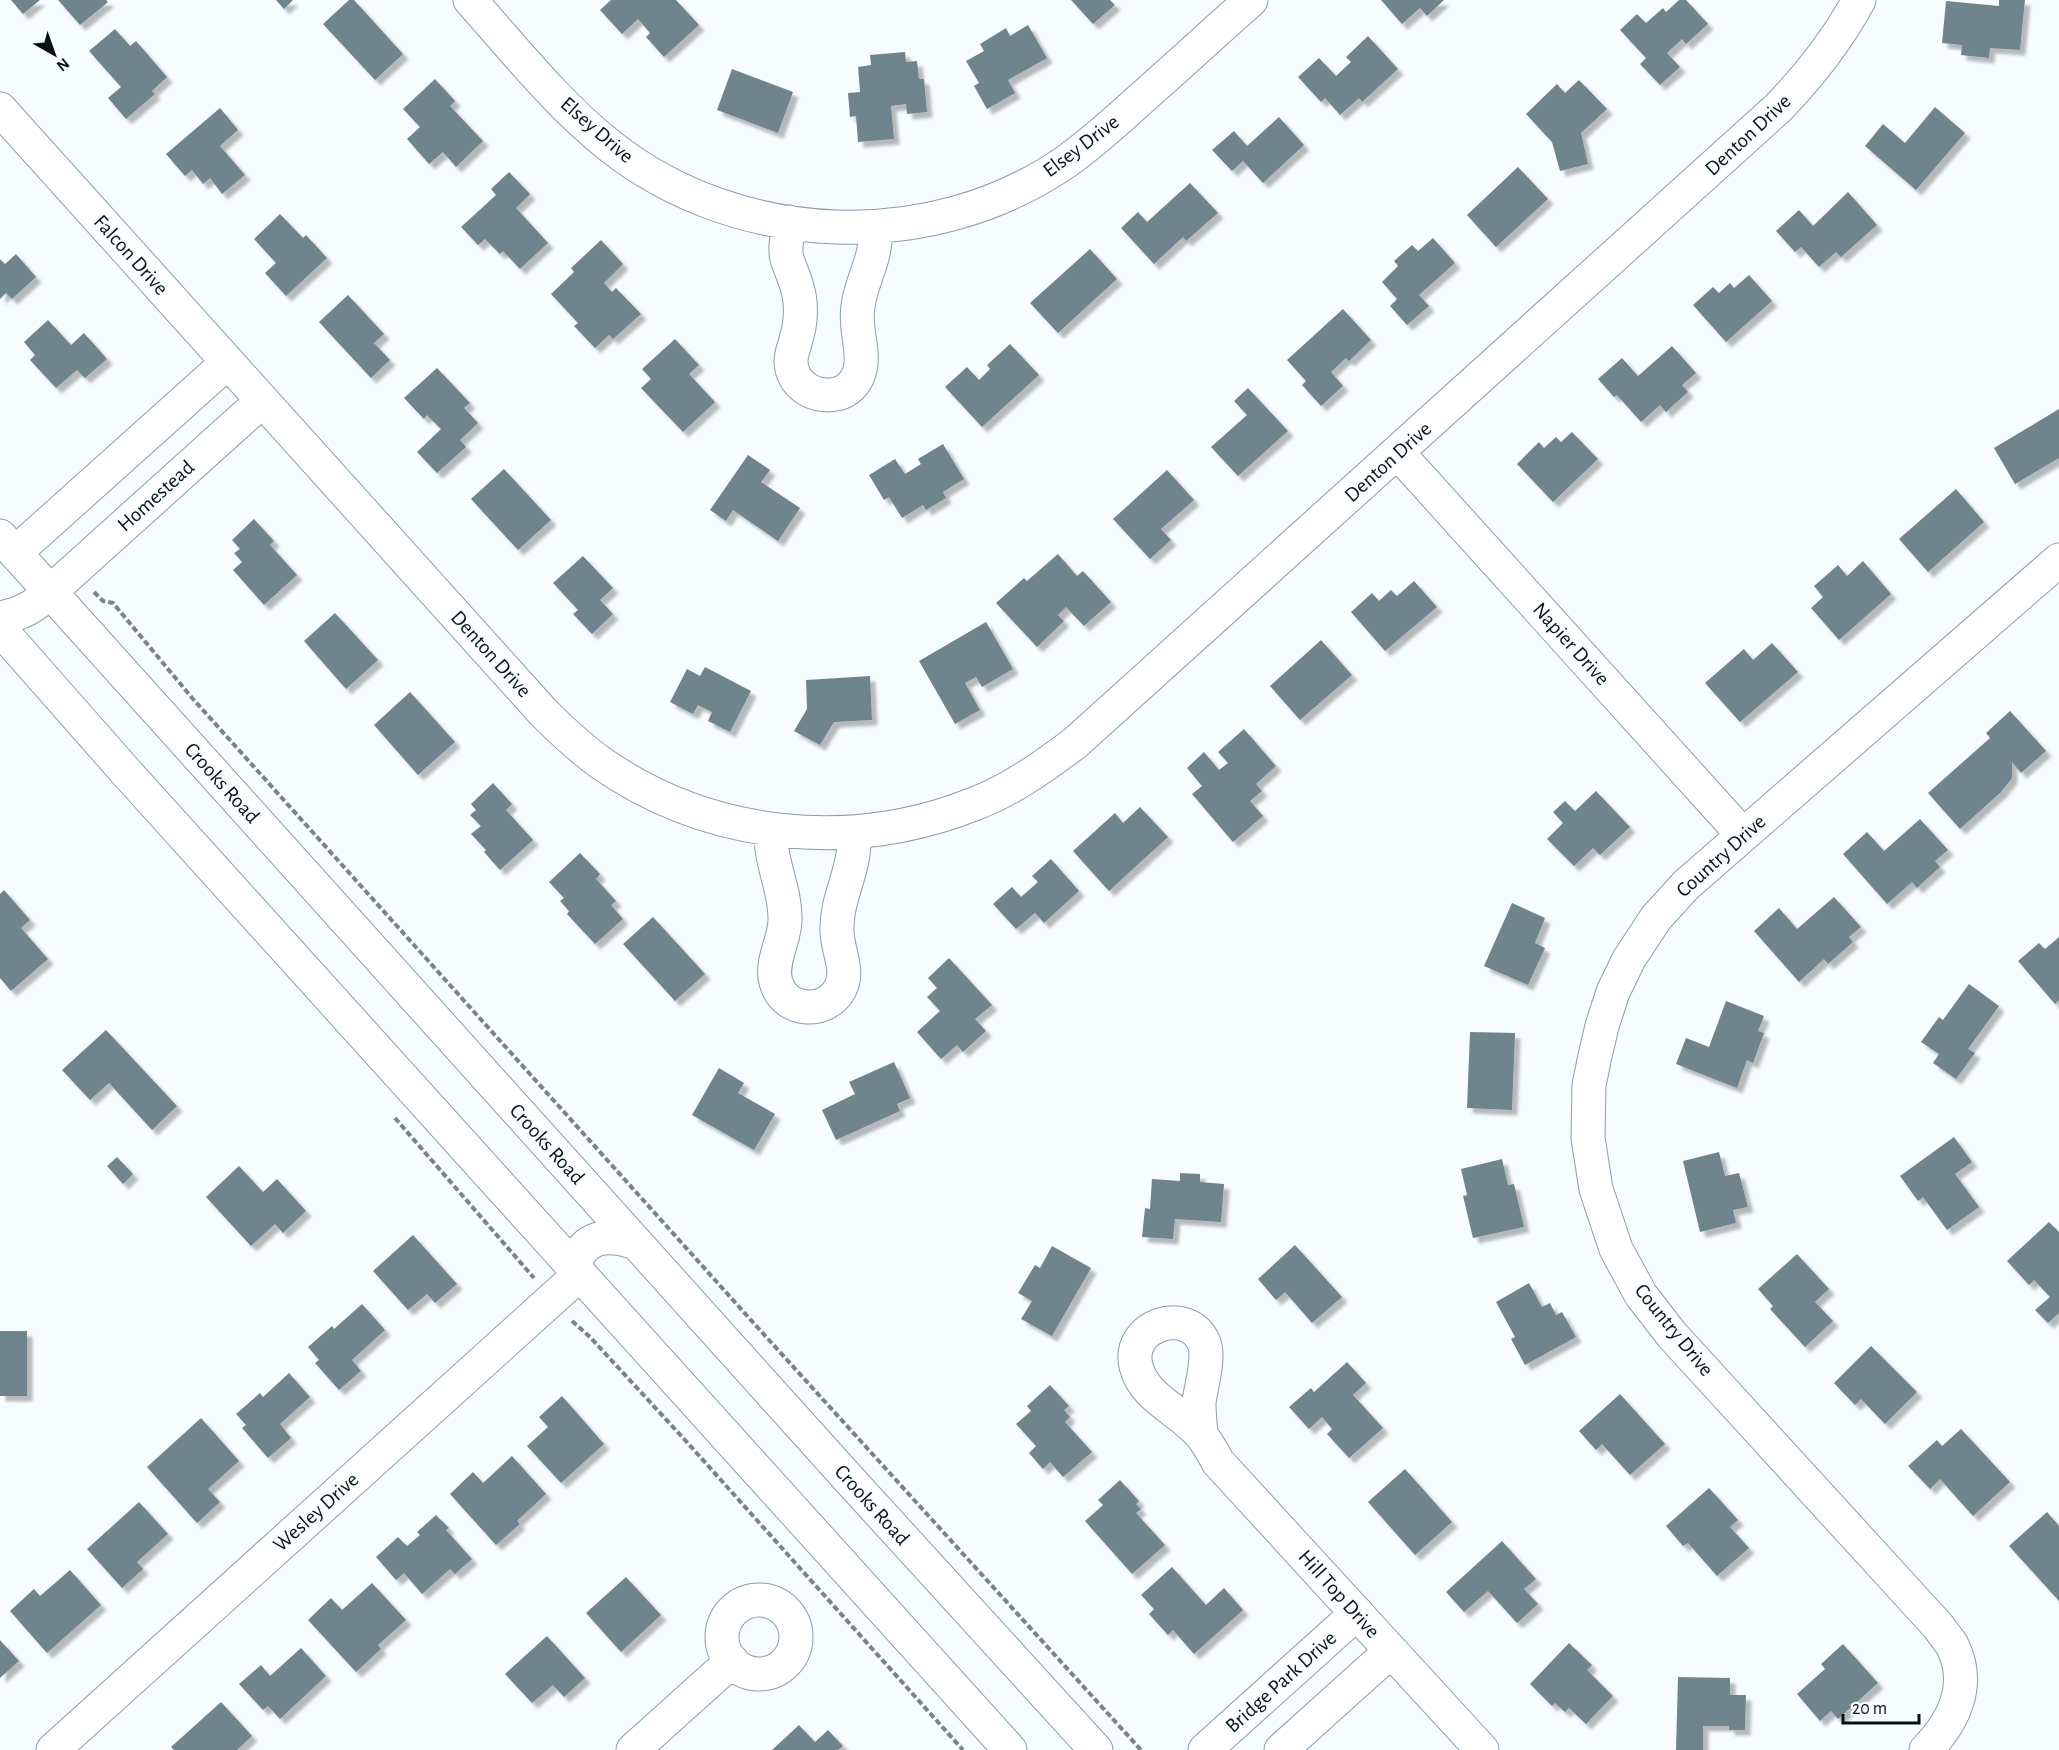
<svg xmlns="http://www.w3.org/2000/svg" width="2059" height="1750" font-family="'Alegreya Sans',sans-serif">
<defs>
<filter id="shadow"><feDropShadow dx="5.5" dy="5.5" stdDeviation="1.5" flood-color="#0004"/></filter>
</defs>
<rect width="100%" height="100%" fill="#f7fcfe"/>
<path fill="#6f848d" filter="url(#shadow)" d="M11,0h29l-17,14z
M58,0h48l2,2 -28,23z
M276,0h17l-9,9z
M349,0h5l49,54 -28,26 -52,-56z
M611,0h65l23,25 -35,32 -18,-20 4,-4 -12,-14 -16,15 -22,-24z
M1071,0h39l5,5 -22,19z
M1381,0h63l-17,16 -7,-8 -18,16z
M1679,0h7l22,24 -22,20 -4,-5 -15,14 13,14 -20,18 -20,-21 6,-6 -26,-28 17,-16 9,9 17,-15 3,4z
M1999,0h26l-5,50 -30,-2 -1,10 -28,-3 1,-10 -20,-2 4,-42 53,5z
M1028,25l19,33 -39,22 7,13 -28,16 -13,-23 5,-3 -13,-22 18,-10 -4,-7 26,-16 4,8z
M115,29l15,17 6,-5 31,36 -15,14 3,3 -29,25 -18,-21 13,-11 -32,-36z
M1368,36l30,33 -36,33 -3,-4 -19,17 -15,-17 -4,4 -23,-25 21,-19 17,18 15,-14 -5,-5z
M905,52l1,10 11,-1 2,18h5l3,33 -20,2 -1,-10 -15,2 3,33 -36,3 -2,-26 -6,1 -2,-24 12,-1 -2,-25 13,-2 -1,-10z
M732,69l61,23 -15,41 -61,-23z
M435,79l20,22 -5,5 33,35 -27,26 -13,-15 -14,12 -22,-25 13,-12 -17,-18z
M1579,80l28,29 -26,24 7,31 -28,7 -8,-29 -26,-28 31,-30 8,9z
M1935,107l30,26 -49,57 -51,-44 18,-22 22,19z
M220,108l18,22 -18,16 25,29 -23,19 -12,-16 -7,6 -11,-14 -7,6 -19,-22z
M1279,117l25,28 -41,38 -20,-22 -11,10 -20,-21 22,-19 13,15z
M1518,167l30,32 -52,48 -29,-32z
M509,172l21,22 -14,14 32,35 -28,26 -17,-18 -3,3 -15,-15 -7,6 -17,-18 35,-32 -5,-6z
M1190,183l28,30 -32,28 -3,-4 -29,27 -33,-36 17,-16 9,10z
M1848,192l29,33 -36,32 -5,-5 -17,15 -18,-20 -6,5 -19,-21 23,-21 14,16z
M280,214l23,24 3,-3 21,23 -41,38 -21,-23 11,-10 -22,-24z
M1433,238l22,25 -36,32 10,11 -22,19 -17,-19 7,-7 -15,-17 16,-16 -4,-5 18,-16 6,6z
M601,240l22,24 -19,19 8,9 4,-4 25,26 -28,25 -4,-4 -14,13 -21,-22 4,-3 -27,-29 23,-22 -3,-4z
M1090,249l27,30 -59,54 -28,-30z
M16,254l20,23 -24,22 -6,-6 -6,6v-40l5,5z
M1749,275l23,26 -46,41 -33,-37 20,-18 6,6 11,-10 4,5z
M348,295l36,39 -10,9 16,17 -19,18 -52,-56z
M1343,309l28,31 -22,21 -3,-3 -15,14 12,14 -22,20 -19,-21 4,-4 -19,-21z
M48,320l23,25 13,-12 23,26 -22,19 -8,-8 -21,18 -26,-28 5,-5 -11,-13z
M675,339l24,26 -10,9 26,28 -32,30 -42,-44 10,-9 -9,-10z
M1010,344l29,31 -57,52 -37,-40 22,-20 12,13 11,-11 -3,-4z
M1672,346l24,27 -14,12 6,7 -22,20 -6,-7 -19,17 -24,-27 -3,2 -16,-18 24,-21 16,18z
M437,368l33,35 -6,5 14,15 -18,17 6,7 -29,26 -20,-21 24,-23 -14,-14 -3,4 -20,-21z
M1248,388l40,43 -50,45 -27,-29 36,-32 -13,-14z
M2059,409v49l-44,26 -21,-36z
M1572,432l26,27 -45,43 -36,-38 22,-22 5,6 12,-11 5,5z
M943,444l21,35 -21,13 3,6 -20,12 -3,-5 -21,13 -13,-21 -5,3 -15,-25 26,-16 10,15 16,-10 -3,-5z
M748,455l22,15 -9,12 39,26 -22,33 -45,-31 -7,11 -16,-11z
M504,469l47,51 -33,30 -47,-51z
M1167,470l27,30 -33,29 10,11 -21,19 -37,-40z
M1956,489l28,33 -56,50 -29,-33z
M254,519l20,22 -4,4 27,30 -33,30 -31,-35 9,-8 -8,-9 6,-4 -8,-9z
M1058,554l19,22 6,-5 28,31 -27,24 -18,-19 -8,8 6,6 -27,26 -41,-44 28,-25 3,3z
M583,556l30,32 -13,12 13,14 -21,20 -19,-20 5,-4 -25,-27z
M1863,561l28,33 -52,46 -28,-32 12,-11 -9,-11 24,-21 9,11z
M1414,581l23,26 -52,44 -34,-39 21,-19 7,8 12,-11 6,6z
M335,613l43,47 -32,29 -42,-48z
M986,622l27,47 -31,18 -6,-10 -11,6 15,27 -25,14 -36,-63z
M1321,640l31,35 -52,45 -30,-34z
M1772,643l26,29 -58,50 -35,-39 39,-34 9,11z
M705,667l46,24 -21,41 -22,-11 4,-9 -14,-7 -5,9 -23,-12 17,-33 13,7z
M870,676l2,44 -38,2 -14,23 -26,-14 13,-22 -1,-29z
M410,692l45,50 -37,33 -44,-50z
M2010,711l36,40 -25,22 -9,-11v16l-11,14 -41,37 -32,-36 62,-55 -4,-5z
M1244,729l32,37 -20,18 6,7 -12,10 13,15 -30,26 -41,-48 10,-8 -15,-18 17,-16 15,18 9,-7 -10,-11z
M493,783l19,21 -6,6 27,30 -33,30 -16,-18 2,-2 -15,-16 10,-8 -11,-11 6,-5 -5,-6z
M1596,791l34,36 -30,28 -7,-7 -19,18 -27,-27 16,-16 -10,-11 12,-11 10,10z
M1140,807l28,30 -59,54 -36,-40 42,-38 8,10z
M1920,819l28,31 -13,11 5,6 -23,21 -5,-6 -25,22 -44,-50 24,-22 17,19z
M580,853l20,21 -4,5 20,22 -5,4 12,14 -28,25 -28,-30 2,-3 -9,-10 4,-3 -15,-16z
M1051,859l28,32 -35,32 -9,-10 -19,16 -23,-25 19,-17 9,10 17,-15 -6,-6z
M4,890l26,30 -9,8 27,31 -37,32 -11,-13v-84z
M1834,897l27,30 -12,10 4,5 -25,22 -4,-5 -25,23 -45,-51 25,-23 18,21z
M1512,903l33,15 -10,25 10,5 -17,37 -44,-19z
M653,917l52,57 -30,27 -52,-57z
M2059,937v63l-4,4 -37,-43 21,-18 6,6z
M949,958l43,47 -17,14 11,12 -23,21 -6,-7 -16,14 -24,-27 23,-21 -13,-14 10,-9 -9,-10z
M1969,984l30,22 -31,43 7,4 -19,26 -23,-16 6,-9 -18,-12 18,-25 4,3z
M1726,1001l38,15 -6,15 6,2 -11,30 -6,-3 -10,28 -61,-24 10,-26 23,9z
M106,1030l71,76 -25,24 -43,-47 -19,17 -28,-30z
M1470,1032l45,1 -3,77 -45,-2z
M894,1062l16,36 -13,6 3,7 -64,29 -14,-30 33,-16 -6,-12z
M719,1068l25,15 -6,10 37,21 -21,36 -62,-35z
M1954,1137l18,25 -17,12 24,33 -32,23 -24,-33 -5,4 -18,-25z
M1719,1152l6,24 14,-3 9,34 -15,3 3,13 -36,9 -17,-71z
M117,1157l16,17 -10,10 -16,-18z
M1502,1159l6,26 6,-1 10,43 -51,11 -10,-42 4,-1 -6,-26z
M239,1166l24,26 14,-13 29,32 -23,22 -8,-9 -24,22 -45,-49z
M1180,1173l20,1v8l24,2 -3,38 -46,-3 -2,20 -31,-2 3,-29 5,1 2,-30 28,2z
M2049,1222l10,10v81l-11,10 -13,-13 15,-13 -16,-17 -5,5 -22,-24z
M413,1235l44,49 -22,19 -8,-9 -19,16 -35,-39z
M1295,1245l47,52 -30,26 -27,-31 -9,8 -18,-21z
M1052,1246l39,22 -39,68 -31,-17 11,-18 -14,-8 17,-28 5,3z
M1797,1254l32,35 -14,13 18,19 -28,26 -35,-38 3,-3 -15,-17z
M1529,1283l13,24 8,-4 6,12 6,-3 14,25 -51,28 -14,-26 4,-2 -19,-35z
M362,1304l23,26 -33,30 9,11 -22,19 -24,-27 4,-3 -11,-13 24,-21 2,3z
M0,1331h27v65h-27z
M1871,1346l46,46 -32,32 -24,-25 -6,6 -21,-22z
M1347,1362l19,21 -13,12 30,33 -34,30 -22,-24 5,-5 -10,-12 -13,12 -20,-22 22,-19 3,4z
M289,1373l21,24 -30,27 11,14 -23,20 -26,-30 4,-3 -10,-11 24,-21 3,4z
M1050,1385l19,21 -5,4 6,7 -5,5 27,30 -29,25 -13,-15 -7,7 -14,-16 7,-7 -20,-22 15,-13 -4,-5z
M1620,1394l45,50 -35,31 -28,-31 -6,6 -17,-19z
M562,1396l42,48 -43,39 -34,-37 21,-19 -9,-10z
M201,1418l38,43 -31,28 12,13 -23,21 -50,-56z
M1961,1429l49,53 -37,34 -33,-37 -10,10 -22,-23 29,-26 5,6z
M512,1456l34,38 -29,27 3,3 -24,21 -46,-51 23,-22 10,11z
M1405,1469l47,53 -37,33 -47,-53z
M1120,1480l19,21 -3,3 5,5 -5,4 29,32 -33,29 -47,-53 18,-16 -5,-5z
M1709,1488l29,32 -8,7 19,21 -32,28 -29,-33 -5,3 -17,-20z
M139,1502l29,32 -31,28 6,7 -21,19 -35,-39z
M2047,1512l12,14v75l-50,-55z
M436,1515l13,13 -3,2 26,29 -17,15 -5,-5 -28,25 -18,-21 -8,7 -20,-23 22,-20 9,9 13,-11 -3,-3z
M1502,1541l34,38 -12,10 14,15 -21,19 -29,-32 -24,21 -18,-20z
M1172,1567l34,38 18,-17 19,22 -49,44 -21,-24 -5,5 -19,-21 5,-5 -13,-14z
M70,1570l31,35 -54,48 -37,-42 24,-22 6,7z
M626,1577l35,38 -40,37 -35,-39z
M372,1583l34,37 -28,25 3,4 -25,23 -48,-52 23,-22 11,12z
M547,1636l38,42 -21,19 -11,-12 -21,18 -27,-29z
M0,1640l19,21 -19,17z
M1569,1643l23,22 -5,5 26,26 -27,28 -17,-16 -4,4 -10,-9 -3,3 -22,-22z
M1843,1644l35,39 -40,36 -7,-8 -11,10 -23,-27 28,-25 -4,-5z
M301,1648l25,28 -46,43 -12,-13 -5,4 -24,-26 22,-19 9,11z
M1678,1677l52,1v17h16l-1,35h-16v-4h-26v24h-27z
M221,1702l31,34 -15,14h-63l-3,-3z
M799,1725l16,17 13,-12 15,16 -5,4h-66z"/>
<g fill="none" stroke-linecap="round" stroke-linejoin="round">
<defs>
<path id="minor" d="M470,0c45,50 87,104 140,146 129,102 322,109 457,15 31,-22 58,-48 86,-73 33,-29 65,-59 98,-88
M0,109l543,603c18,18 37,36 58,51 109,76 250,90 373,41 37,-14 69,-37 101,-61l703,-635c32,-33 59,-67 81,-108
M789,222c-1,11 -5,27 -2,37 5,15 12,27 13,43 1,12 0,25 -4,37 -1,7 -5,14 -5,22 0,23 23,38 45,33 12,-2 21,-12 24,-24 5,-19 -6,-42 -2,-64 4,-29 20,-48 17,-79
M1398,453l345,382
M15,553l213,-191
M50,592l212,-191
M772,830c-4,30 14,59 13,90 0,20 -15,42 -9,62 8,30 49,34 64,7 10,-18 -3,-39 -3,-58 -1,-25 10,-46 15,-71 2,-9 2,-18 3,-27
M1201,1434c-1,-10 -2,-21 -2,-32 2,-16 11,-44 5,-59 -16,-38 -78,-18 -68,23 8,33 46,45 65,69 7,8 12,18 17,27l264,288
M722 1637a37 37 0 1 1 74 0a37 37 0 1 1-74 0Z
M53,1750l527,-476
M633,1750l99,-89
M1205,1750l152,-137
M1281,1750l110,-99
M1926,1750c28,-28 46,-66 26,-105 -4,-6 -9,-12 -14,-19l-266,-291 -31,-40 -25,-46 -20,-60 -8,-51 1,-53 6,-29 7,-30 11,-34 16,-33 27,-41 30,-33 373,-325"/>
<path id="major" d="M0,536l847,941 249,273
M0,618c21,-4 34,-11 50,-26
M0,629l126,143 884,978
M573,1267c11,-32 34,-34 63,-24"/>
</defs>
<use href="#minor" stroke="#899fa8" stroke-width="35"/>
<use href="#major" stroke="#899fa8" stroke-width="35"/>
<path stroke="#7c8285" stroke-width="4" stroke-dasharray="6 3" stroke-linecap="butt" d="M94,592l9,9 10,2 80,96 566,630 382,421
M395,1118l139,160
M572,1321l18,16 95,103 278,310"/>
<use href="#minor" stroke="#fff" stroke-width="33"/>
<use href="#major" stroke="#fff" stroke-width="33"/>
</g>
<g text-anchor="middle" dominant-baseline="central" stroke-width="4.5" stroke-linejoin="round" paint-order="stroke">
<g font-size="21" fill="#091114" stroke="#f7fcfe">
<text transform="translate(597 130) rotate(41)">Elsey Drive</text>
<text transform="translate(1748 135) rotate(-43)">Denton Drive</text>
<text transform="translate(1081 146) rotate(-37)">Elsey Drive</text>
<text transform="translate(131 255) rotate(48)">Falcon Drive</text>
<text transform="translate(1388 462) rotate(-42)">Denton Drive</text>
<text transform="translate(156 496) rotate(-42)">Homestead</text>
<text transform="translate(1571 644) rotate(48)">Napier Drive</text>
<text transform="translate(491 654) rotate(48)">Denton Drive</text>
<text transform="translate(222 783) rotate(48)">Crooks Road</text>
<text transform="translate(1721 856) rotate(-42)">Country Drive</text>
<text transform="translate(547 1144) rotate(48)">Crooks Road</text>
<text transform="translate(1674 1330) rotate(51)">Country Drive</text>
<text transform="translate(872 1505) rotate(48)">Crooks Road</text>
<text transform="translate(316 1512) rotate(-42)">Wesley Drive</text>
<text transform="translate(1339 1594) rotate(48)">Hill Top Drive</text>
<text transform="translate(1281 1682) rotate(-42)">Bridge Park Drive</text>
</g>
</g>
<g transform="translate(54 54) rotate(140)" stroke="#f7fcfe" stroke-width="4.5" paint-order="stroke">
<path d="M0-4.5L10 22L0 15L-10 22Z" fill="#091114"/>
<text y="-9" font-size="16" font-weight="bold" text-anchor="middle" fill="#091114">N</text>
</g>
<path d="M1843 1714v9h76v-9" fill="none" stroke="#091114" stroke-width="3"/>
<text x="1852" y="1714" font-size="18" fill="#091114" stroke="#f7fcfe" stroke-width="4.5" paint-order="stroke">20 m</text>
</svg>
